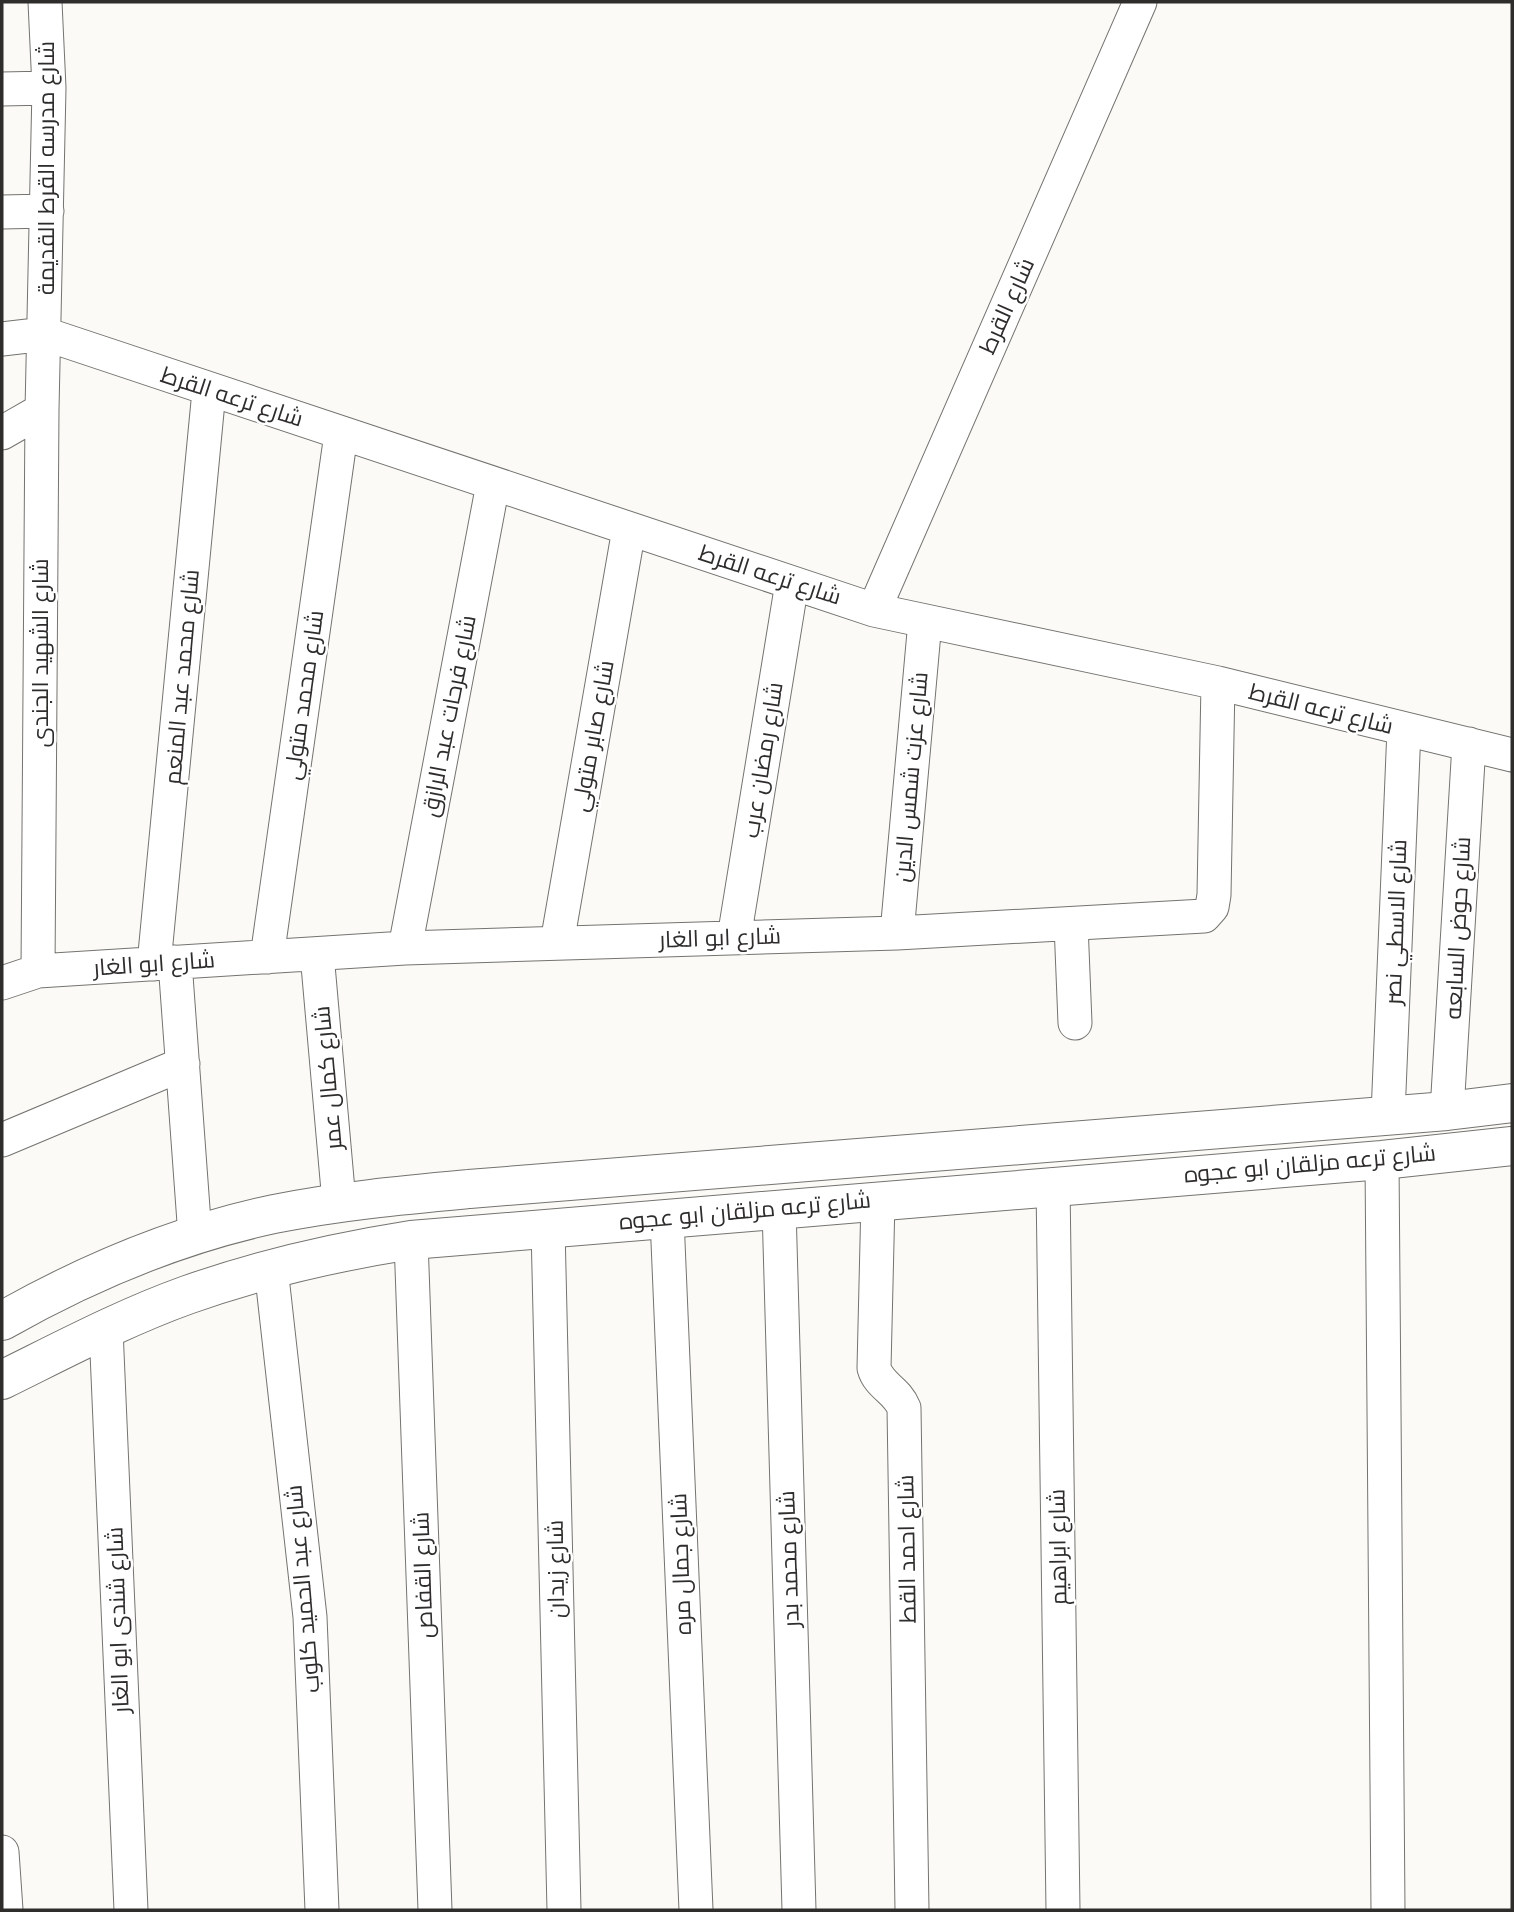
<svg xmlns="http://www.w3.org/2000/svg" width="1514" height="1912" font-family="'Nunito Sans',Cairo,sans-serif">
<rect width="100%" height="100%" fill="#fbfaf6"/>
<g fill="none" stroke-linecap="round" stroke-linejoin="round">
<defs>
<path id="street" d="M2,89l47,-1
M2,212l45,-1
M2,339l43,-5 829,276 344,73 294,72
M2,433l40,-23
M874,610l266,-608
M1071,924l4,99
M897,933l28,-312
M734,938l58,-355
M557,943l72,-414
M405,948l88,-464
M317,954l22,248
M267,957l74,-523
M175,962l20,274
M154,964l55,-573
M38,971l4,-561 7,-322 -4,-86
M2,983l36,-12 367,-23 492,-15 307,-17 8,-9 2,-12 4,-212
M1447,1111l22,-367
M1388,1115l16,-386
M2,1140l181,-76
M1382,1160l6,750
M1053,1185l10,725
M878,1200l-4,168c5,18 23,22 30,40l8,502
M779,1208l20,702
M667,1218l29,692
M548,1228l16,682
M411,1240l24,670
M271,1268l39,349 12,293
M106,1329l25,581
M2,1852l4,58"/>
<path id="secondary" d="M2,1321c83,-47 178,-87 272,-107 64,-13 130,-19 195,-25l978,-78 65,-8
M2,1380c61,-30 121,-62 185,-85 73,-26 148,-43 224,-55l971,-80 130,-14"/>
</defs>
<use href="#street" stroke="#747370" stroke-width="35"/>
<use href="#secondary" stroke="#747370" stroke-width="40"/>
<use href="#street" stroke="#fff" stroke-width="33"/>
<use href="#secondary" stroke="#fff" stroke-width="38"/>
</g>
<g text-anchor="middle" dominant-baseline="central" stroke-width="5" stroke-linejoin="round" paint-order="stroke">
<g font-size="23" fill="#2e2d2c" stroke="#fff">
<text transform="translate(46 168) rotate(-90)">شارع مدرسه القرط القديمة</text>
<text transform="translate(1007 306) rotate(-66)">شارع القرط</text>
<text transform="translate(232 397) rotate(18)">شارع ترعه القرط</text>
<text transform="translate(770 575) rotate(18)">شارع ترعه القرط</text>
<text transform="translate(40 653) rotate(-90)">شارع الشهيد الجندى</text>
<text transform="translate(182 677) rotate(-85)">شارع محمد عبد المنعم</text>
<text transform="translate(304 695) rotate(-82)">شارع محمد متولي</text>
<text transform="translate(1321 709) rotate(14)">شارع ترعه القرط</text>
<text transform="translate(449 716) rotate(-79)">شارع فرحات عبد الرازق</text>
<text transform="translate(593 736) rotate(-80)">شارع صابر متولي</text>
<text transform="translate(763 760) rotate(-81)">شارع رمضان عرب</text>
<text transform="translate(911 777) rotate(-85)">شارع عزت شمس الدين</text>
<text transform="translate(1396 922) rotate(-88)">شارع الاسطي نصر</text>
<text transform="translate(1458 928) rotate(-87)">شارع حوض السابعه</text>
<text transform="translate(720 938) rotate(-2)">شارع ابو الغار</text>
<text transform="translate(154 964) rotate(-4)">شارع ابو الغار</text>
<text transform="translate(328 1078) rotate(-95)">شارع كمال عمر</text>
<text transform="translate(1310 1164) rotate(-5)">شارع ترعه مزلقان ابو عجوه</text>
<text transform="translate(745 1211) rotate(-5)">شارع ترعه مزلقان ابو عجوه</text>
<text transform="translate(1058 1547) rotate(-91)">شارع ابراهيم</text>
<text transform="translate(907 1549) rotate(-91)">شارع احمد القط</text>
<text transform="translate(789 1559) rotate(-92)">شارع محمد بدر</text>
<text transform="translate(681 1564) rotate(-92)">شارع جمال مره</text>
<text transform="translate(556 1569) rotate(-91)">شارع زيدان</text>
<text transform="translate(423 1575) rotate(-92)">شارع القفاص</text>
<text transform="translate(303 1589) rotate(-95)">شارع عبد الحميد كلوب</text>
<text transform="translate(118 1620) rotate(-92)">شارع شندى ابو الغار</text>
</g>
</g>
<rect width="1514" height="1912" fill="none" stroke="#2e2d2c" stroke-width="7"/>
</svg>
